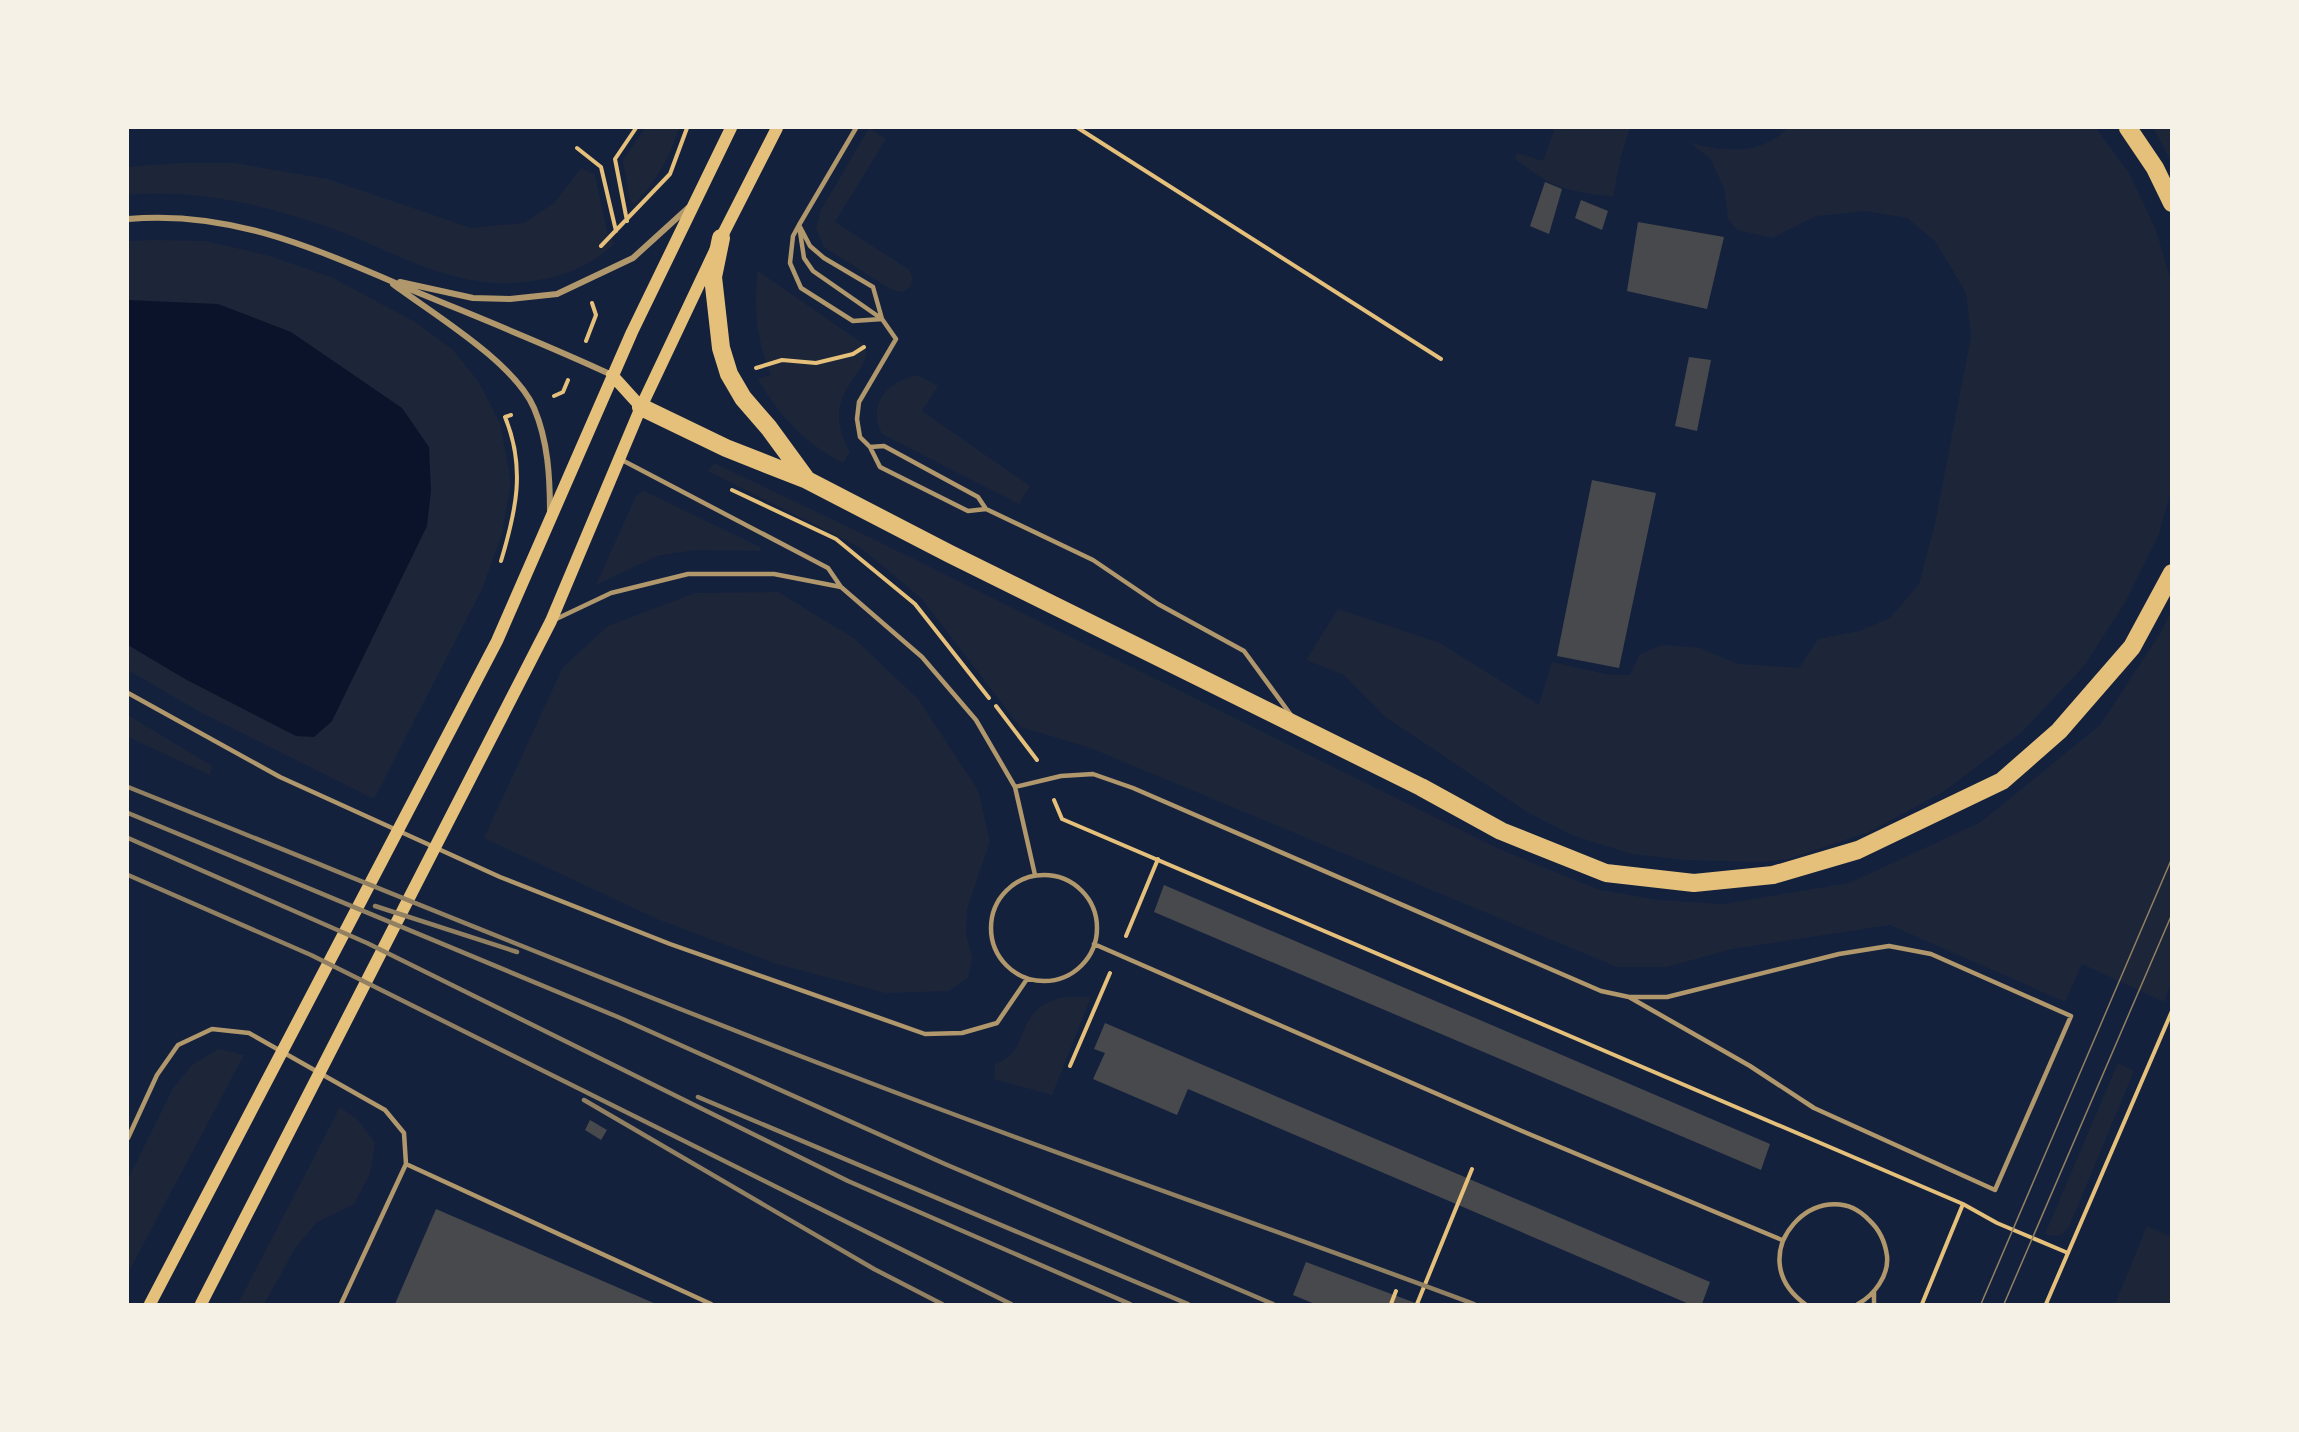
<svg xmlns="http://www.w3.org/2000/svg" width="2299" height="1432" font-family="'DejaVu Sans',sans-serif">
<rect width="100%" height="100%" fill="#14213d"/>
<path fill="#1d2539" d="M645,128h34c-10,31 -23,53 -45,77l-4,-5 -7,-40z
M869,128l17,11 -51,83 73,47c7,8 5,18 -5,23l-11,-2 -68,-43 -8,-19 5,-18z
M1555,128h75l-9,28 -8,41c-49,-7 -58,-7 -98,-38l2,-6 26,8z
M1788,128h308l33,45 27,57 15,51v209l-12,44 -33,67 -42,65 -62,66 -79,60 -74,40 -81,27 -27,3 -76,-2 -53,-6 -58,-18 -47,-24 -143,-96 -40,-41 -38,-15 32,-51 102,34 99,62 13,-43 57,13h21l10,-21 23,-9 37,3 38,16 61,4 19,-29 41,-8 31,-13 29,-34 16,-60 36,-188 -5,-43 -31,-52 -28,-23 -41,-7 -50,5 -44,22 -35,-8 -9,-11 -3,-28 -14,-32 -22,-17c35,11 72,13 99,-14z
M2153,128h18v33z
M181,163h53l94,16 143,49 53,-5 30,-20 27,-35 14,7 13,61 7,7c-19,19 -45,31 -71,36 -91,19 -152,-33 -234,-58 -60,-19 -119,-32 -182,-26v-28z
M154,240l52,1 64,15 63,22 52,28 30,16 38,28 25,31 22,42 11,59 -9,52 -20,55 -108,210 -174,-87 -72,-42v-429z
M758,271l107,74c10,30 -50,46 -15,107l-7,11c-39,-20 -64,-47 -85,-84l13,-4c-14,-35 -18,-66 -13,-104z
M917,375l21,11 -16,25 108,75 -11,18 -137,-70c-15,-30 5,-52 35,-59z
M714,463l151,72 634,314 101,41 59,10 64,4 126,-21 132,-61 119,-97 60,-91 11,-22v372l-7,18 -82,-38 -17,38 -175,-77 -158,24 -65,18h-50l-529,-220 -68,-20 -98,-128 -61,-51 -153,-77z
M644,491l116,56 1,4 -65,-1 -39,6 -61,29 40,-89z
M778,592l77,47 63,60 60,91 12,51 -23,68 -1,26 6,23 -4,20 -19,13 -63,2 -109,-29 -120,-45 -173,-81 79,-171 45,-41 87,-33z
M128,715l84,51 -2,9 -82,-38z
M1064,997h27l-39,98 -58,-16 1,-15c38,-13 17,-56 69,-67z
M218,1049l26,6 -116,218v-94l45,-91 19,-23z
M2118,1063l16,8 -65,156c-8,10 -12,10 -24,7z
M340,1107l19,14 16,22 -5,31 -16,30 -37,18 -21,25 -32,57h-26z
M2147,1226l24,11v67h-56z"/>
<path fill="#0b132b" d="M128,300l90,4 73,28 111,76 27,39 2,44 -4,35 -95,195 -18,16 -18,-1 -111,-57 -57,-34z"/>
<path fill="#48494c" d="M1545,182l17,7 -13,45 -19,-8z
M1581,200l27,11 -6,19 -27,-12z
M1638,222l86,15 -17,72 -80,-18z
M1689,357l22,3 -14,71 -22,-5z
M1592,480l64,13 -37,175 -62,-12z
M1164,885l606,259 -9,26 -607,-258z
M1105,1023l605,259 -8,22h-13l-501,-215 -11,26 -84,-36 12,-26 -11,-4z
M590,1120l17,10 -6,10 -16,-10z
M436,1209l220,95h-261z
M1306,1262l112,42h-103l-22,-9z"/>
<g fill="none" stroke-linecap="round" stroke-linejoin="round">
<path stroke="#e5c07b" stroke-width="4" d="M1078,128l363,231
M577,148l24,19 15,64
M627,221l-12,-62 21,-31
M601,246l69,-72 17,-46
M586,341l10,-26 -4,-12
M756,368l26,-8 34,3 37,-9 11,-7
M554,396l9,-4 5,-12
M732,490l104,49 79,65 74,94
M501,561c15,-50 25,-93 4,-144l6,-2
M996,706l41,54
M1054,800l8,19 901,385 34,19 71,30
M1126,936l32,-77
M1070,1066l40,-93
M1391,1304l5,-13
M1417,1304l55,-135
M1922,1304l41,-100
M2046,1304l126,-293"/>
<path stroke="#b1986c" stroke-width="4.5" d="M856,128l-57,97 5,33 9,13 69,48 14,20 -37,63 -2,17 3,18 10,10 10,20 88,44 18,-2 107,51 65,44 86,47 47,64
M799,225l11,21 14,12 49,29 9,32 -29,2 -52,-33 -11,-25 3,-27z
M870,447l14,-1 94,51 8,12
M620,459l208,109 13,19 81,70 54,63 39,67 20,88
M554,620l57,-27 77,-19h86l67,13
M128,693l152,84 220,100 170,67 255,90 37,-1 35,-10 30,-44
M1015,787l46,-11 32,-2 40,14 468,203 28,6h38l172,-43 50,-8 42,8 140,62 -76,174 -181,-82 -64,-42 -121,-69
M991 928a53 53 0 1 1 106 0a53 53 0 1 1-106 0Z
M1094,944l428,187 260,109
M128,1138l29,-63 21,-30 34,-16 37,4 136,77 19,23 2,31 -65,140
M406,1164l305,140
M1805,1304c-68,-50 16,-135 64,-84 11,10 16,21 18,36 2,20 -13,39 -29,48
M1874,1304v-13"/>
<path stroke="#b1986c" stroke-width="6" d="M128,219c109,-10 198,35 296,76 63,26 126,51 188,80
M400,282l73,16 37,1 47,-5 76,-36 55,-50
M393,284c40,30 121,78 141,124 14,33 16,69 16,105"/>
<path stroke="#e5c07b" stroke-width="12" d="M612,375l29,32
M150,1304l347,-663 135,-309 99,-204
M201,1304l350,-683 90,-214 80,-169 56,-110"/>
<path stroke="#e5c07b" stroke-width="18" d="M2128,128l27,40 17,35
M721,238l-8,39 8,71 8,26 14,24 26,30 38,52
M641,407l85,41 81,32 143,74 471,233 80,44 105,42 88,10 79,-8 85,-25 144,-69 57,-50 73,-84 40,-74"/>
<path stroke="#918062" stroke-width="1.5" d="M1981,1304l191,-446
M2004,1304l168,-390"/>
<path stroke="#918062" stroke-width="4.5" d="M128,787c242,97 483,197 727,290 205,79 413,150 619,227
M128,813l490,204 327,147 328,140
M128,838l239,105 481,238 282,123
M128,875l183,80 700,349
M375,906l142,46
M698,1097l490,207
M584,1100l290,169 68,35"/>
</g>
<rect width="2299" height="1432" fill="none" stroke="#f6f1e7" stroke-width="258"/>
</svg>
